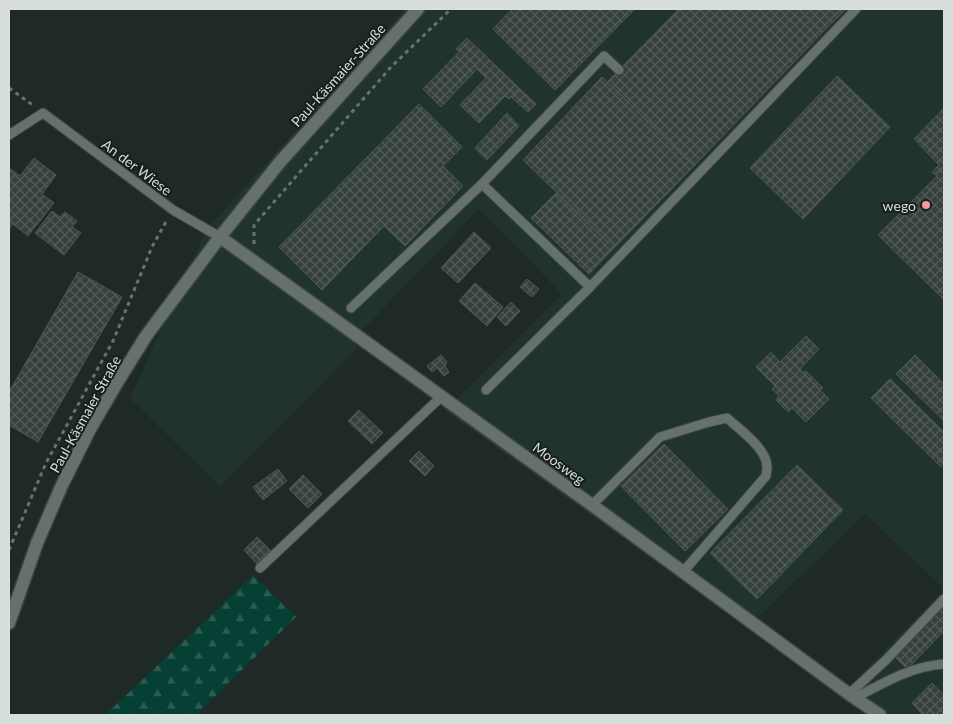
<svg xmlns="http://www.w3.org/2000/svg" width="953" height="724" font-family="Lato,sans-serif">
<defs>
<pattern id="forest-firs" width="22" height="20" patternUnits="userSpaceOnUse" patternTransform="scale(1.25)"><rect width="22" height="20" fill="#063f33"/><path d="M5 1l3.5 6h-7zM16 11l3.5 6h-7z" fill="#2a5a50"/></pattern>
<pattern id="building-cross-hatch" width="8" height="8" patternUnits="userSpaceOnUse" patternTransform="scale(1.25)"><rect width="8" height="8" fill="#36403d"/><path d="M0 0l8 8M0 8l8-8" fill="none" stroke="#525b58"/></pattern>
</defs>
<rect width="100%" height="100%" fill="#1f2926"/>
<path fill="#21332e" d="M405,9h539v580l-79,-75 -117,113 -303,-216 117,-117 -83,-85 -127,132 6,6 -138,140 -90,-89 76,-168z
M944,589v126h-75l-28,-20z"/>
<path fill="url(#forest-firs)" d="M253,575l43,42 -100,98h-91z"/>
<path fill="url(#building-cross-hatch)" stroke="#4c5754" d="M512,9h123l-80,81 -62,-61z
M679,9h119l25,23 -129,134 -87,-84z
M798,9h48l-23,23z
M467,38l52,50 -10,11 -4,-3 -26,27 -19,-18 26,-27 -9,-9 -36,38 -18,-18 36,-37 -3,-3z
M837,76l53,51 -87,92 -53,-51z
M602,77l92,89 -80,82 -91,-88z
M519,88l17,16 -8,8 -17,-15z
M419,104l43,43 -19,19 20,20 -58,60 -21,-20 -62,64 -43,-43z
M944,108v192l-66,-65 59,-59 -5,-4 7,-7 -25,-26z
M507,113l12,13 -32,34 -12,-12z
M34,158l22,17 -14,19 12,9 -26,33 -15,-12 -4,5v-61l11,8z
M556,193l58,55 -25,26 -58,-56z
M52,211l8,6 5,-5 12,9 -5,6 9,6 -17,22 -29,-22z
M474,232l17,16 -33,35 -17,-15z
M78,272l44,25 -84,145 -29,-17v-33z
M527,279l12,10 -7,8 -12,-10z
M475,283l28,24 -16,19 -28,-25z
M511,302l9,9 -14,15 -9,-9z
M806,336l13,13 -19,20 3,4 3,-2 17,17 -3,2 9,9 -23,23 -14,-14 -4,4 -12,-12 3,-4 -7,-7 3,-3 -19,-19 15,-15 9,10z
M441,355l6,7 -2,4 4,6 -5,4 -7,-8 -5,4 -5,-6z
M915,355l29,29v37l-48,-47z
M890,379l54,53v31l-3,4 -70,-69z
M359,410l24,23 -11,11 -24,-23z
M664,444l64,65 -43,42 -64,-65z
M419,451l15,15 -9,10 -16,-15z
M797,465l46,45 -86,89 -47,-46z
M278,469l9,12 -24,19 -10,-13z
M303,475l19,19 -14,14 -19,-19z
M257,537l14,14 -14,13 -13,-14z
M944,605v26l-37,38 -13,-13z
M932,683l12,12v20h-21l-11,-12z"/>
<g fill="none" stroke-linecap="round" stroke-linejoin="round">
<defs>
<path id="service" d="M619,70l-15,-14 -122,128 108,103 266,-278
M9,135l34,-22 130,97 47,27
M351,308l131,-124
M486,390l104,-103
M592,505l68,-68 49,-15 18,-4c12,11 41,31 40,50 0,3 -1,5 -1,8l-83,96
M260,568l182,-172
M849,694l37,-34 58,-61
M855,698c28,-15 57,-32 89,-34"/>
<path id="minor" d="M220,237l372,268 257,189 31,21"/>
<path id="tertiary" d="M9,623l28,-80 25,-58 28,-56 28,-48 28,-45 74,-99 60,-75 138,-153"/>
</defs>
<use href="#service" stroke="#3e4644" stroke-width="11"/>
<use href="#minor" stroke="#3e4644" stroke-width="15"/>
<use href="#tertiary" stroke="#3e4644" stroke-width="15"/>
<path stroke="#6a726f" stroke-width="3" stroke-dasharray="4 4" stroke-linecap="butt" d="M9,88l25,18
M254,244v-19l137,-158 60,-58
M9,550l37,-87 67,-122 39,-94 15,-27"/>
<use href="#service" stroke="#66716e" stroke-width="9"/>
<use href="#minor" stroke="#66716e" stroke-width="12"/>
<use href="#tertiary" stroke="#66716e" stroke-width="12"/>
</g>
<circle fill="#f59c94" stroke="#161f1c" stroke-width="2" cx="926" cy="205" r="5"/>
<g text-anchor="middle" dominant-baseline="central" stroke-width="4" stroke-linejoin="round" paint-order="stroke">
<g font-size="14" fill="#d8dedc" stroke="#161f1c">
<text transform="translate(338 75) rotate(-48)">Paul-Käsmaier-Straße</text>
<text transform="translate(137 167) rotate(37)">An der Wiese</text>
<text transform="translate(85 414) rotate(-61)">Paul-Käsmaier Straße</text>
<text transform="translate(559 463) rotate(36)">Moosweg</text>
</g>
<g font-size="14" fill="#d8dedc" stroke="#161f1c" text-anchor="end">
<text x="916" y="205">wego</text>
</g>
</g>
<rect width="953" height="724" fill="none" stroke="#d8dedc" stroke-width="20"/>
</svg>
